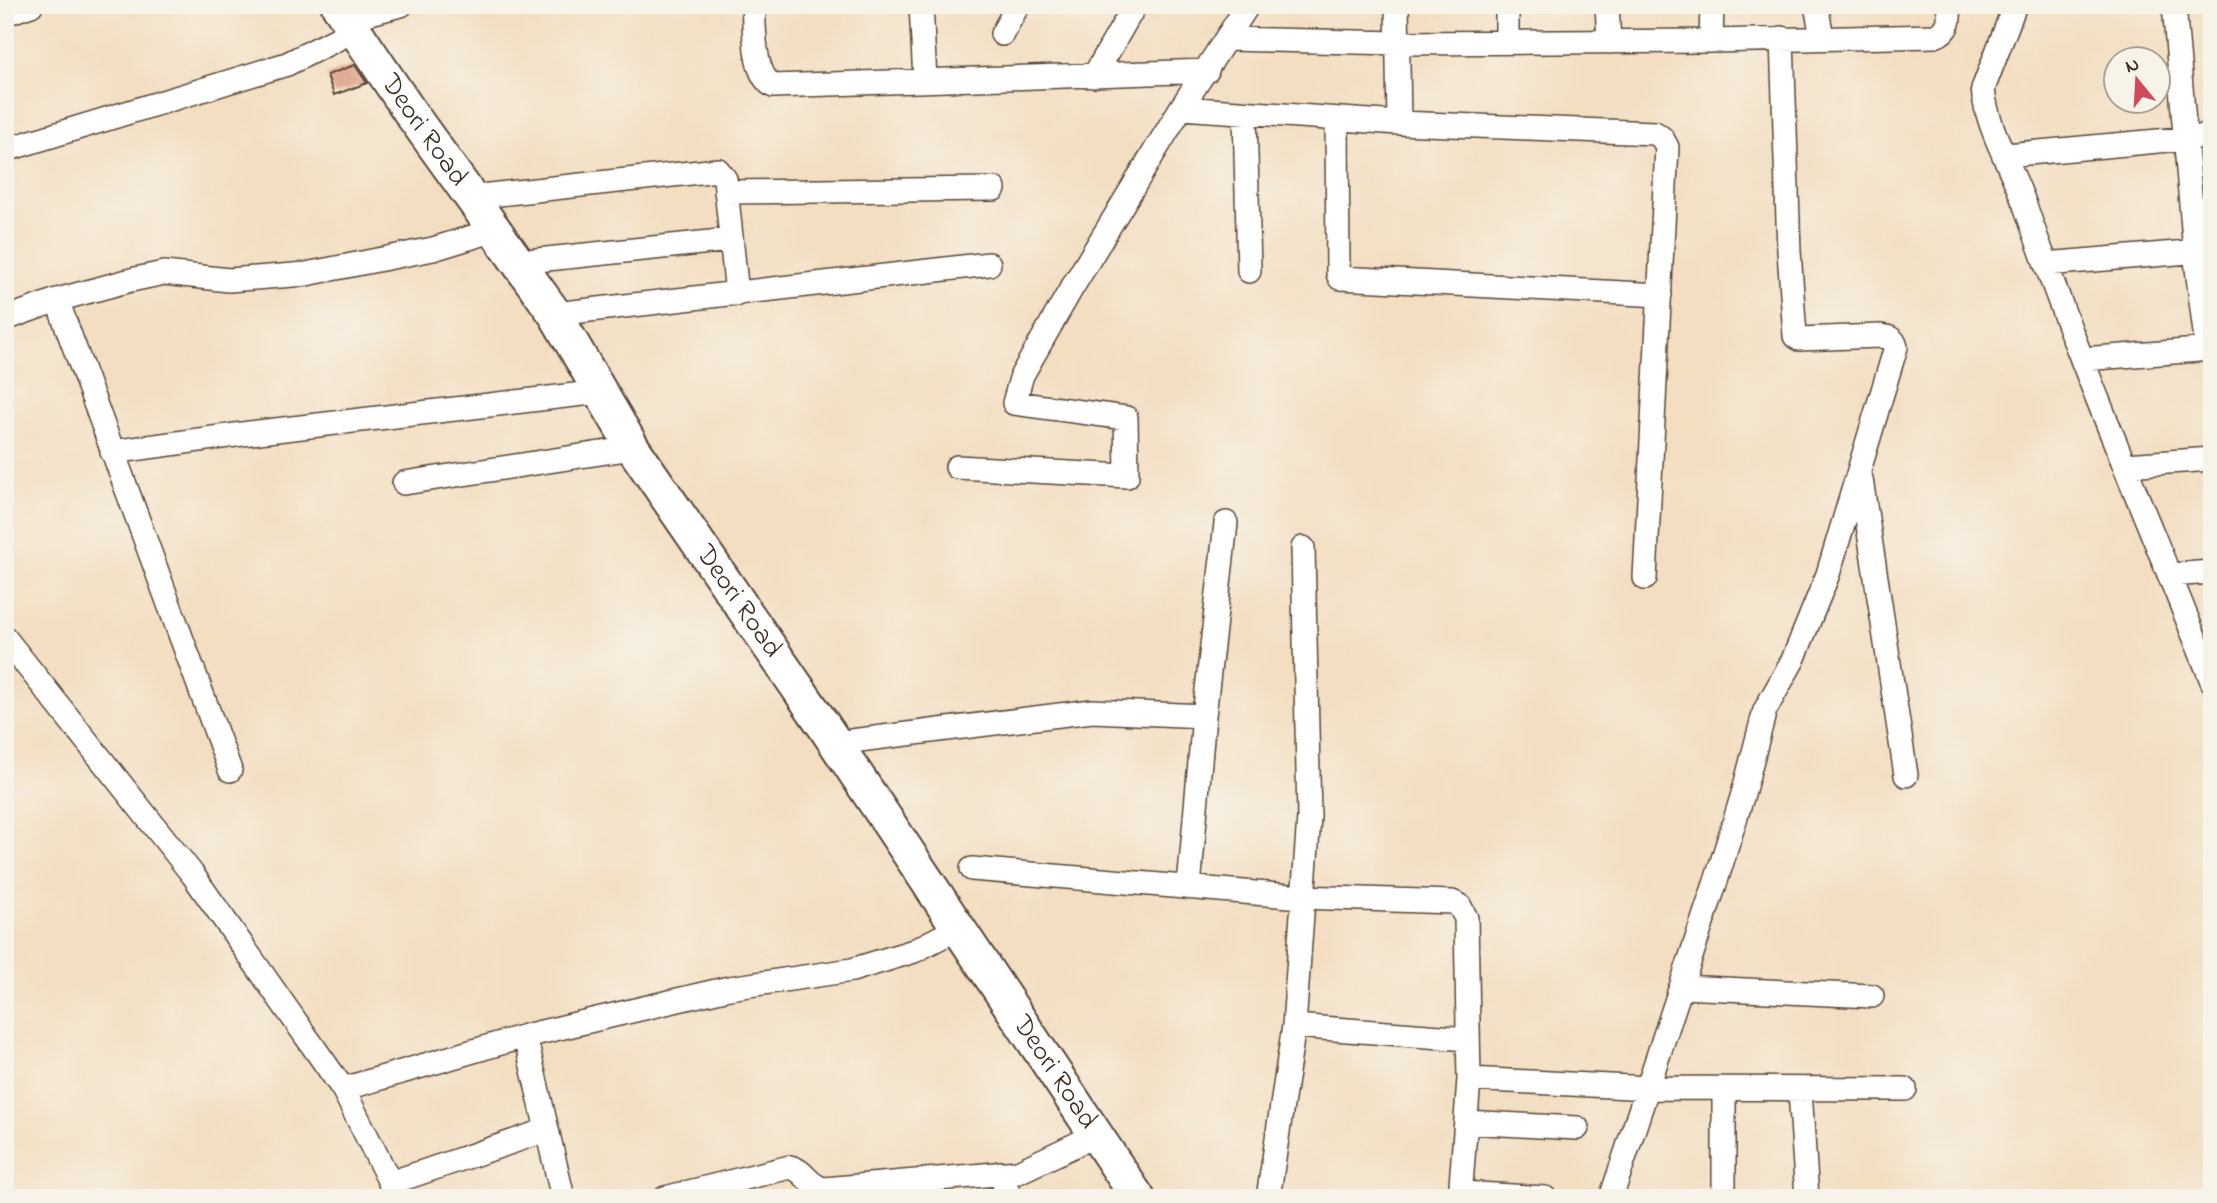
<svg xmlns="http://www.w3.org/2000/svg" width="2217" height="1203" font-family="'Indie Flower',sans-serif">
<rect width="100%" height="100%" fill="#f7f3e8"/>
<filter id="ink" filterUnits="userSpaceOnUse"><feTurbulence type="fractalNoise" baseFrequency=".0143" numOctaves="2"/><feDisplacementMap in="SourceGraphic" scale="14" xChannelSelector="R" yChannelSelector="G"/><feConvolveMatrix kernelMatrix="1 2 1 2 8 2 1 2 1" color-interpolation-filters="sRGB"/></filter>
<filter id="wash" filterUnits="userSpaceOnUse"><feTurbulence type="fractalNoise" baseFrequency=".00686" numOctaves="4" result="noise"/><feDisplacementMap in="SourceGraphic" scale="28" xChannelSelector="R" yChannelSelector="G"/><feGaussianBlur stdDeviation="1.57" result="paint"/><feColorMatrix in="noise" values="0 0 0 0 0 0 0 0 0 0 0 0 0 0 0 0 0 1.4 0 .05"/><feComposite in="paint" operator="in"/></filter>
<g filter="url(#wash)">
<rect width="100%" height="100%" fill="#f3dec1"/>
<g id="blocks">
<path fill="#d99277" d="M355,65l12,18 -33,12 -7,-20z"/>
</g>
</g>
<g filter="url(#ink)">
<use href="#blocks" fill-opacity="0" stroke="#574536" stroke-width="2"/>
<g fill="none" stroke-linecap="round" stroke-linejoin="round">
<defs>
<path id="street" d="M753,5c2,23 -1,68 20,81l434,-15
M921,5l4,75
M1397,5l2,118
M1607,5l2,37
M1816,5l6,32
M2015,5l-32,84c4,41 30,80 43,119 55,160 124,316 186,473
M2174,5l21,247 12,97
M5,14l26,-9
M348,19l53,-14
M1002,34l16,-29
M1228,39l169,4 314,-2 224,-5c14,-5 16,-17 13,-31
M1711,41l1,-36
M1507,42v-37
M1094,76l41,-71
M1181,108l218,15 256,10 7,5 5,9 -22,431
M1245,114l4,157
M1337,120l1,154 2,4 320,17
M5,150l282,-86 68,-34
M2006,155l206,-19
M726,192l268,-3
M471,197l247,-27 7,9 12,115
M518,262l212,-22
M2046,264l166,-14
M57,300l173,470
M555,314l434,-50
M5,319l52,-19 74,-20 33,-7 65,7 77,-6 127,-25 62,-19
M2083,359l129,-10
M112,452l138,-19 350,-41
M2125,465l87,-6
M957,467l170,9 -1,-58 -112,-15 8,-28 48,-84 111,-183 67,-103
M1861,479l45,296
M404,483l229,-35
M2170,575l42,-3
M5,638l188,237 150,214 55,109
M835,743l257,-32 112,5
M972,869l330,28 150,5 7,3 7,13 3,161 -9,119
M1189,887l15,-171 22,-193
M1682,987l190,9
M1294,1026l174,13
M525,1036l38,162
M1469,1079l180,9 256,1
M343,1089l182,-53 204,-48 123,-18 62,-19 44,-23
M1800,1090l7,108
M1466,1122l111,6
M999,1173l12,25
M390,1183l157,-53
M1461,1193l84,5
M665,1198l125,-31c15,3 18,19 34,22l194,-17 78,-37
M1268,1198l26,-172 15,-209 -6,-269
M1611,1198l106,-320 26,-84 22,-84 28,-50 35,-86 68,-227c-2,-9 -7,-10 -16,-11l-81,3 -4,-3 -6,-85 -7,-213
M1724,1198v-109"/>
<g id="secondary">
<path id="s1" d="M338,5l74,110 143,199 78,134 191,278 314,472"/>
</g>
</defs>
<use href="#street" stroke="#574536" stroke-width="26"/>
<use href="#secondary" stroke="#574536" stroke-width="37"/>
<use href="#street" stroke="#fff" stroke-width="23"/>
<use href="#secondary" stroke="#fff" stroke-width="33"/>
</g>
</g>
<g text-anchor="middle" dominant-baseline="central" stroke-width="5" stroke-linejoin="round" paint-order="stroke">
<g font-size="28" fill="#3b2a1e" stroke="#f7f3e8">
<text stroke="none"><textPath href="#s1" startOffset="152">Deori Road</textPath></text>
<text stroke="none"><textPath href="#s1" startOffset="719">Deori Road</textPath></text>
<text stroke="none"><textPath href="#s1" startOffset="1286">Deori Road</textPath></text>
</g>
</g>
<rect width="2217" height="1203" fill="none" stroke="#f7f3e8" stroke-width="28"/>
<g transform="translate(2137 80) rotate(342)"><circle r="33" fill="#f7f3e8" stroke="#aca397" stroke-width="2"/>
<path d="M0-5L12 26L0 18L-12 26Z" fill="#d1495b"/>
<text y="-10" font-size="19" font-weight="bold" text-anchor="middle" fill="#3b2a1e">N</text>
</g>
</svg>
